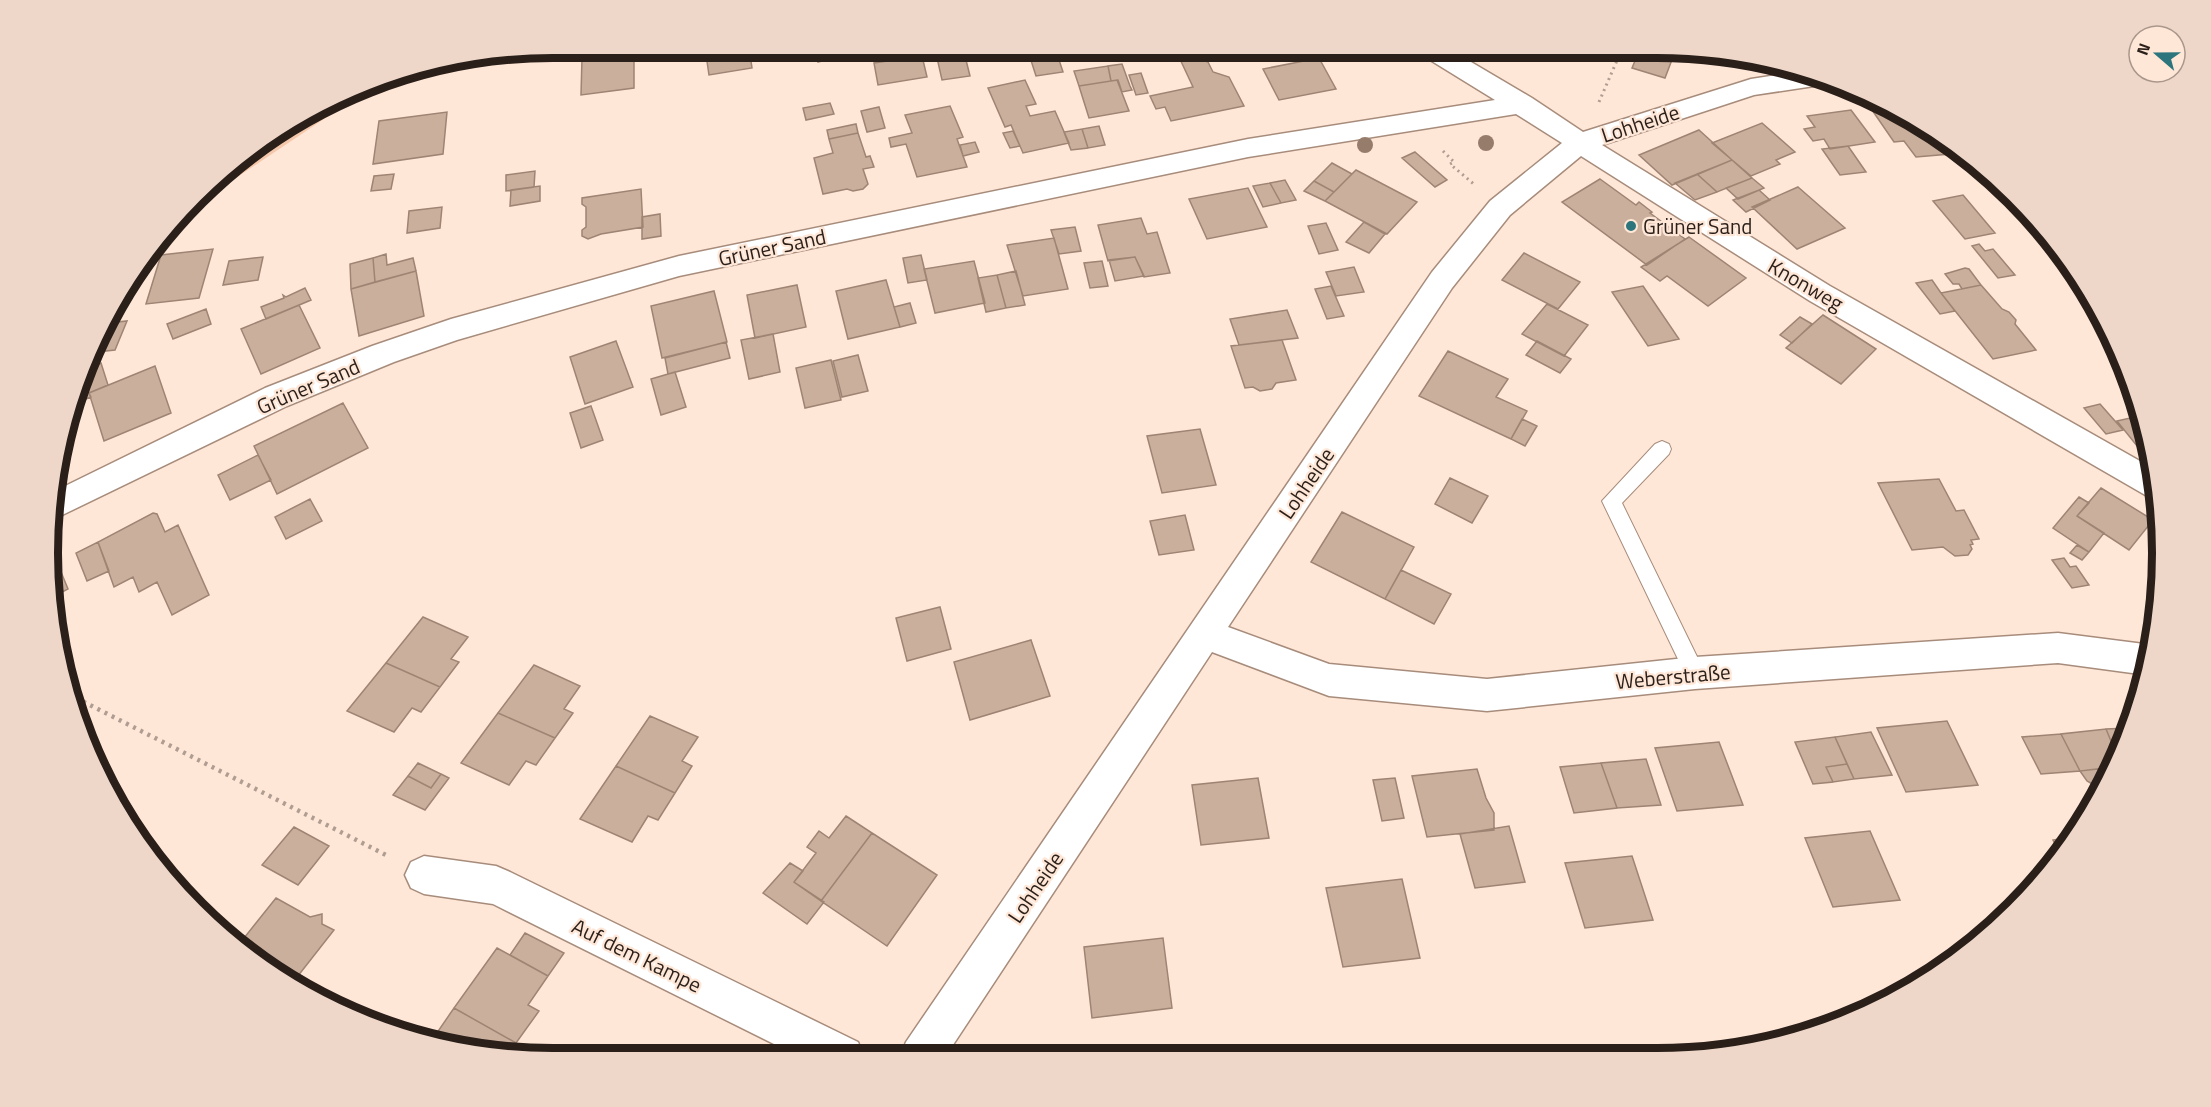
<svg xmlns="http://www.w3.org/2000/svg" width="2211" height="1107" font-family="'Titillium Web',sans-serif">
<rect width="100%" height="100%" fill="#ffe7d8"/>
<path fill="#f5c8ab" d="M385,78l-210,141 71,-66z"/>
<path fill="#cbaf9d" stroke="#9e8473" stroke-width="1.5" d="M650,48h18v7l-17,2z
M705,48h44l3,20 -43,7z
M797,48h54l1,5 -34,9 -1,-3 -18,2z
M963,48l7,28 -28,4 -7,-31z
M1027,48h28l8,24 -27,4z
M1203,49h30l3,6 -29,4z
M1237,49h28l2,3 -27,4z
M1508,49h24l4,6 -22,4z
M1640,49l33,8 -8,21 -33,-10z
M634,51v37l-53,7 1,-37z
M1188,55l20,7 5,10 16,5 15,29 -73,15 -6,-14 -9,2 -6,-13 43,-9 -14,-30z
M922,56l5,21 -49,8 -4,-22z
M1319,58l17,31 -57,11 -16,-31z
M1122,64l8,22 2,4 -10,2 -4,-12 -7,1 -3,-15z
M1108,66l3,15 -32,5 -5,-15z
M1141,73l7,20 -12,2 -7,-20z
M1025,80l11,24 -10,2 4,10 25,-5 14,32 -46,10 -12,-28 -6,2 -17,-39z
M1117,80l12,31 -40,7 -10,-32z
M830,103l4,11 -28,6 -3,-12z
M1889,105l52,33h-3l12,16 -34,3 -12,-16 -10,1 -24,-35z
M950,106l13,31 -6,2 10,28 -50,10 -11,-33 -15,3 -2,-9 23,-5 -7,-18z
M879,107l6,21 -18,4 -6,-21z
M1851,110l24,32 -45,7 -6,-10 -11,2 -9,-12 11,-2 -8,-11z
M447,112l-4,42 -70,10 6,-43z
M1762,123l33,29 -19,8 4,4 -29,12 -39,-33z
M856,124l2,9 -29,6 -2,-9z
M1099,126l6,19 -17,3 -6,-19z
M1082,129l6,19 -17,2 -7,-18z
M1699,130l33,30 -60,25 -33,-30z
M1013,131l7,15 -10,2 -7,-15z
M858,133l8,24 4,-1 4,11 -11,2 5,15 -5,5 -10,2 -6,-2 -24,5 -9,-36 19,-5 -4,-14z
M975,142l4,10 -16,4 -3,-11z
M1848,146l18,26 -26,3 -18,-26z
M1415,152l32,28 -12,7 -33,-29z
M1732,160l20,18 -35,14 -20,-18z
M1332,163l20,11 -18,18 -20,-11z
M1356,170l61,32 -30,32 -62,-33z
M535,171l-1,16 -28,4v-16z
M394,174l-3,15 -20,2 3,-15z
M1697,174l20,18 -22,8 -20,-17z
M1752,178l12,10 -26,11 -12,-11z
M1600,179l36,26 3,-3 13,10 -2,1 35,26 -38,26 -85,-63z
M1285,180l11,20 -15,3 -11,-20z
M1314,181l20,11 -9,9 -21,-10z
M1270,183l11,20 -18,4 -10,-21z
M540,186v15l-30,5 1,-16z
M1798,187l47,41 -48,21 -45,-42z
M1248,188l19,39 -60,12 -18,-40z
M641,189l2,38 -42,7 -13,5 -6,-3v-6l4,-3v-20l-4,-3v-6z
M1759,190l11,10 -24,12 -13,-12z
M1963,195l32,38 -30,6 -32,-38z
M442,207l-2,21 -33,5 2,-22z
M660,214l1,22 -19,3v-22z
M1141,218l6,16 10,-2 13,41 -26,4 -9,-20 -27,4 -10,-36z
M1364,222l21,12 -16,19 -23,-11z
M1326,223l12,27 -19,4 -11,-28z
M1075,227l6,24 -22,3 -8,-24z
M1689,237l57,41 -38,28 -41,-30 -7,5 -19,-14z
M1054,238l14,51 -45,7 -16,-51z
M1979,244l6,7 8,-2 22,26 -17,3 -26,-32z
M213,249l-14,49 -53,6 15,-49z
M1524,253l56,29 -22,27 -56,-29z
M386,254l1,11 26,-7 3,13 -41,11 -2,-24z
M921,255l6,25 -19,3 -5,-25z
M263,257l-5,23 -35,5 6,-24z
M1135,257l9,19 -29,5 -6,-21z
M373,258l2,24 -24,7 -1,-25z
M974,261l11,42 -50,10 -11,-44z
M1102,261l6,25 -18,2 -6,-25z
M1354,267l10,25 -28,4 -10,-24z
M1965,268l4,1 12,16 -19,4 -3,-5h-6l-8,-10z
M416,271l8,45 -65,20 -8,-47z
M1016,271l9,34 -19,3 -9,-33z
M997,275l9,33 -20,4 -8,-34z
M886,280l14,47 -52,12 -12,-48z
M1932,280l9,13 14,18 -15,3 -24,-31z
M797,285l9,42 -51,11 -8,-43z
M1981,285l21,24 7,3 7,8 -1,4 21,26 -43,9 -52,-66z
M1331,286l13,30 -17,3 -12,-30z
M1643,286l36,53 -31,7 -36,-54z
M305,288l6,12 -45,19 -5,-12 23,-9 -1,-3 3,2z
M714,291l13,51 -65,16 -11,-52z
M910,303l6,20 -16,4 -6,-20z
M1547,304l41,21 -24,31 -42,-22z
M299,305l21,43 -59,26 -20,-45z
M206,309l5,15 -38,15 -6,-15z
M1287,310l11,28 -59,7 -9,-26z
M1823,315l53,34 -35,35 -55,-36z
M1800,317l12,7 -20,19 -12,-8z
M127,321l-12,29 -19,2 12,-29z
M773,334l7,38 -31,7 -8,-39z
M1282,340l14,40 -20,3 -4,6 -12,2 -7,-4 -8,1 -14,-42z
M616,341l17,46 -48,17 -15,-47z
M1537,341l34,18 -11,14 -34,-18z
M726,342l4,16 -62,16 -3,-16z
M1448,351l60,28 -12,18 31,14 -16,28 -92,-43z
M858,355l10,36 -26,6 -9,-36z
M831,360l10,40 -36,8 -9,-40z
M101,363l7,22 -19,8 2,4 -13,5 13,-35z
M155,366l16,47 -67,28 -15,-48z
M675,372l11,35 -25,8 -10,-36z
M343,403l25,45 -91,46 -23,-48z
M2100,404l23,26 -17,4 -22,-26z
M591,406l12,34 -22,8 -11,-35z
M2130,418l17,21 1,4 -11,3 -20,-25z
M1522,419l15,7 -12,20 -14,-7z
M1200,429l16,56 -54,8 -15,-57z
M258,455l13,25 -41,20 -12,-25z
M1450,478l38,18 -16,27 -37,-19z
M1939,479l17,32 8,-1 15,29 -8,1 2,4 -3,1 2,4 -4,6 -13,1 -12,-9 -31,3 -34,-67z
M2101,488l52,32 -24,30 -52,-34z
M2079,497l10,6 -12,13 27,17 -15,19 -36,-24z
M310,499l12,22 -36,18 -11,-22z
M1342,512l72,35 -29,52 -74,-37z
M153,513l4,1 8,18 13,-7 31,70 -37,20 -15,-33 -18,10 -6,-15 -19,10 -16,-45z
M1185,515l9,35 -35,5 -9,-34z
M98,542l11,29 -22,10 -11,-28z
M2077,545l12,7 -7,8 -12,-7z
M54,555l14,34 -15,8z
M2064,558l6,9 6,-1 13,19 -17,3 -20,-28z
M1401,570l50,24 -17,30 -49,-25z
M940,607l11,42 -44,12 -11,-43z
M423,617l45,20 -17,22 8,3 -19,25 -54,-24z
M1031,640l19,56 -80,24 -16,-58z
M386,663l54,24 -19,25 -9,-4 -18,24 -47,-21z
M534,665l46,21 -16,23 9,4 -18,25 -57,-25z
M498,713l57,25 -19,27 -10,-4 -17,24 -48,-22z
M650,716l48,21 -16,24 10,5 -17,27 -59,-27z
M1947,721l31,64 -72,7 -29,-64z
M2129,728l-11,30 -12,-29z
M2106,729l12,29 -3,9 -35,4 -19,-37z
M1871,732l21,43 -38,4 -19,-42z
M2061,734l19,37 -39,3 -19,-37z
M1835,737l12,27 -21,3 7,15 -20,2 -18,-42z
M1719,742l24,63 -66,6 -22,-63z
M1646,759l15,46 -44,3 -16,-45z
M418,763l23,11 -10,14 -23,-12z
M1601,763l16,45 -43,5 -14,-46z
M1847,764l7,15 -21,3 -7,-15z
M616,766l59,27 -17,27 -10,-4 -16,26 -52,-23z
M2104,768l5,11 -10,9 -12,-7 -7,-10z
M1477,769l9,29 8,15v17l-67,7 -15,-61z
M441,774l8,4 -24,32 -32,-15 15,-19 23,12z
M1258,778l11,60 -68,7 -9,-60z
M1395,778l9,40 -22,3 -9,-41z
M846,816l26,17 -51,68 -27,-19 22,-29 -9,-6 12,-16 10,7z
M1509,826l16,56 -50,6 -15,-54z
M294,827l35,19 -31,39 -36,-20z
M1870,831l30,69 -67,7 -28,-69z
M872,833l65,42 -50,71 -66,-45z
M2071,837l-11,16 -7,-13z
M1632,856l21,64 -68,8 -20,-65z
M790,863l13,8 -9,11 30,20 -17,22 -44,-31z
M1402,879l18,79 -77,9 -17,-79z
M276,898l34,19 12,-3v10l12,6 -40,51 -54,-38z
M525,933l39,20 -16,23 -38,-21z
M1163,938l9,70 -80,10 -8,-71z
M497,948l51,28 -20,29 11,6 -23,32 -62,-35z
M454,1008l62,35 -8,13 -78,-13z"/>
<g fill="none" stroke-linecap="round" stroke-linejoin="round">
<defs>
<path id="service" d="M1662,441l7,3 2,5 -2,5 -47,49 83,170 -3,7 -7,2 -7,-2 -86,-179 53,-57z"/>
<path id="minor" d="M1419,49h30l83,49 51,34 168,-53 53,-8 27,10 -10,4 -67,10 -152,50 228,141 324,183 5,31 -12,-4 -337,-195 -229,-145 -71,59 -58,73 -224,339 101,37 158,15 208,-22 363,-24 94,12 -5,30 -89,-12 -363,26 -208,22 -158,-15 -117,-44 -267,405h-45l6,-15 526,-770 58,-71 72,-58 -46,-29 -268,43 -569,119 -222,64 -63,22 -107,44 -231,112 1,-28 208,-102 107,-42 79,-27 228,-63 569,-117 247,-39 -73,-45z
M424,856l72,10 14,6 348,170 6,15h-64l-307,-153 -69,-10 -13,-6 -6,-13 6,-13z"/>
</defs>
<use href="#service" stroke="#a78c7b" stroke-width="2"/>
<use href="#minor" stroke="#a78c7b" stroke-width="3"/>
<path stroke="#b09d91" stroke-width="3" stroke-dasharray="2 4" stroke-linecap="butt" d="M1599,102l23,-53
M1443,151l11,11 -4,2 25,21"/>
<path stroke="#b09d91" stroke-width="4.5" stroke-dasharray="3 5" stroke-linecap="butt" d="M76,698l312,158"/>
<use href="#service" fill="#fff" fill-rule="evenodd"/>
<use href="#minor" fill="#fff" fill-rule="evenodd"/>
</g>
<g fill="#967c6b">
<circle cx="1486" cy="143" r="8"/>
<circle cx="1365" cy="145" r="8"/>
</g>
<circle fill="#2c757c" stroke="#ffe7d8" stroke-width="2" cx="1631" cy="226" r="6"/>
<g text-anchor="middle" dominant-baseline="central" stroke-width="4.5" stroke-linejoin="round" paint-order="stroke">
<g font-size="21" fill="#2a1f19" stroke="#ffe7d8">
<text transform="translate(1640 123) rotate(-18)">Lohheide</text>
<text transform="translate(772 247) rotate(-12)">Grüner Sand</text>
<text transform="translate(1806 284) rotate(30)">Knonweg</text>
<text transform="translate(308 386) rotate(-23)">Grüner Sand</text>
<text transform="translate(1306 483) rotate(-56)">Lohheide</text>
<text transform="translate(1673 676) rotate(-5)">Weberstraße</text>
<text transform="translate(1035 887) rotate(-56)">Lohheide</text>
<text transform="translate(637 955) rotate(26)">Auf dem Kampe</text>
</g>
<g font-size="21" fill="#2a1f19" stroke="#ffe7d8" text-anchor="start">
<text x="1643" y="226">Grüner Sand</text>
</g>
</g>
<path d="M0 0H2211V1107H0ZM553 58H1657A495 495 0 0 1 2152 553V553A495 495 0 0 1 1657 1048H553A495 495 0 0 1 58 553V553A495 495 0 0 1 553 58Z" fill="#eed7c9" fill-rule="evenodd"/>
<path fill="none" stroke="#2a1f19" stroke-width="8" d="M553 58H1657A495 495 0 0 1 2152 553V553A495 495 0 0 1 1657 1048H553A495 495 0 0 1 58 553V553A495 495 0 0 1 553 58Z"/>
<g transform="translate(2157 54) rotate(290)"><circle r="28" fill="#ffe7d8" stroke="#aa978c" stroke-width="1.5"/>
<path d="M0-4.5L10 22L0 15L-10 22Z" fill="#2c757c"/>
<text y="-9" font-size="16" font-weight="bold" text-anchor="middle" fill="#2a1f19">N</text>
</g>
</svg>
